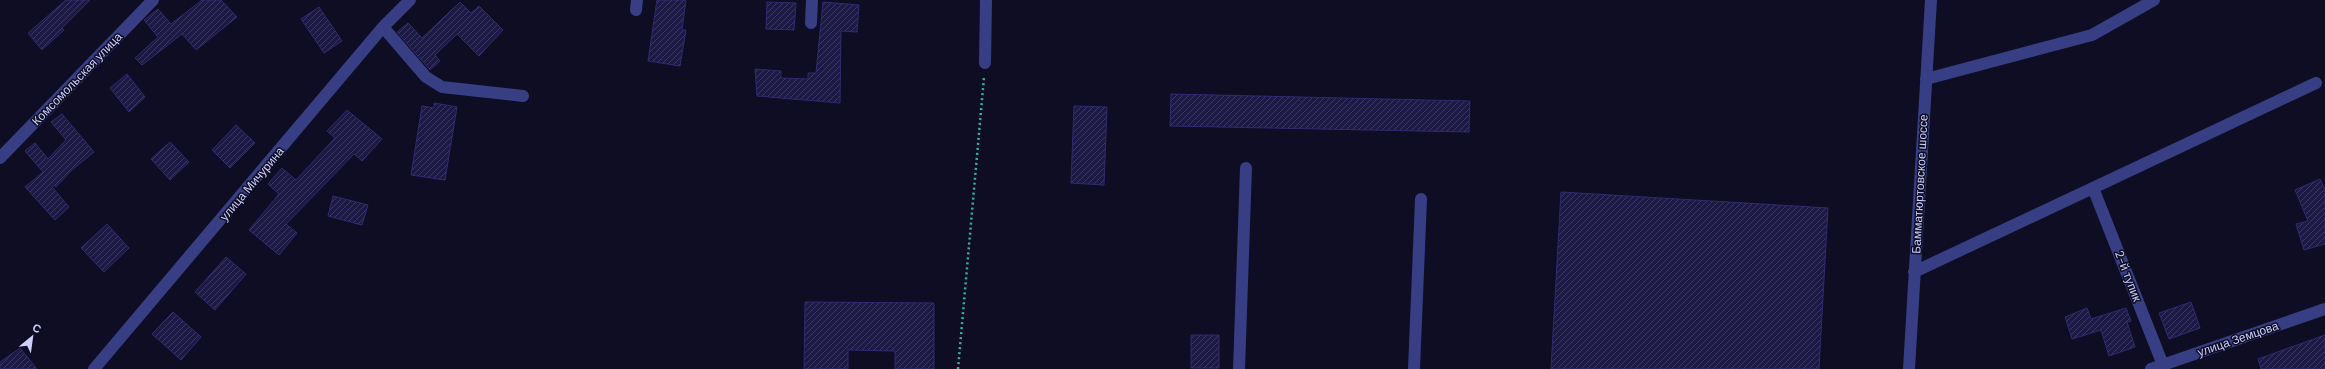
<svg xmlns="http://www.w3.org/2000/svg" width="2325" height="369" font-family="'DM Sans',sans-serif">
<defs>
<pattern id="building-hatch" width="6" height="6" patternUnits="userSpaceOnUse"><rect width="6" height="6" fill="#1c1944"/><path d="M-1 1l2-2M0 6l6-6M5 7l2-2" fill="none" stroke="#3c3960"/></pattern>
</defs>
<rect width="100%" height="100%" fill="#0e0d23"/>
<path fill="url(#building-hatch)" stroke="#302b70" d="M66,0h24l-28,28 2,2 -22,20 -14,-17z
M202,0h19l16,17 -41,33 -14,-16 -40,31 -7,-7 23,-21 -14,-17 14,-11 13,15z
M657,0h29l-4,30h4l-6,36 -32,-5z
M460,2l11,11 8,-7 24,24 -24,26 -22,-22 -22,21 5,6 -10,9 -33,-38 11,-9 14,15z
M767,2l29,1 -2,27 -28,-1z
M823,2l36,3 -2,27 -16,-1 -1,72 -83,-7 -2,-27 26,2v7l27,1v-6h8z
M319,7l23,34 -18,12 -23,-34z
M127,74l18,23 -16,15 -19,-24z
M1171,94l299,7 -1,31 -299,-6z
M434,103l23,4 -12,73 -34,-5 11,-69 12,2z
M1074,106l33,1 -3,78 -33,-2z
M347,110l35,29 -20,22 -8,-7 -68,70 11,9 -18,22 -30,-25 30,-36 -11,-10 14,-16 14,12 39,-42 -8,-7z
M62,114l32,38 -22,18 -16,17 -1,-2 -3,2 17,20 -14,13 -30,-33 18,-15 -18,-21 10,-8 13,16 18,-19 -15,-18z
M236,125l19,18 -25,25 -18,-18z
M170,142l19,20 -19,18 -19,-21z
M2320,179l5,11v54l-21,6 -8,-26 12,-3 -13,-31z
M1561,192l267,16 -9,161h-268z
M333,196l35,9 -6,20 -34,-9z
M107,224l22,24 -25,24 -23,-24z
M226,257l20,17 -31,36 -20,-18z
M805,302l129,1v66h-39v-18l-47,-1v19h-44z
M2191,302l9,26 -31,11 -10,-26z
M2087,308l4,11 35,-11 5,13 -4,1 8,25 -26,9 -8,-26 -29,9 -7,-22z
M173,312l28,25 -20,23 -29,-26z
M1191,335h28v33h-28z
M2325,335v34h-64l-3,-10z
M20,348l17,21h-37v-7z"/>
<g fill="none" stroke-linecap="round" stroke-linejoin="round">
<path stroke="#2cb69d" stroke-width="2.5" stroke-dasharray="2 3" stroke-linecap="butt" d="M958,369l26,-292"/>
<path stroke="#373e83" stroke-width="12" d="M636,10l1,-10
M811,23l1,-23
M383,27l43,50 16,10 81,9
M985,63l1,-63
M1926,79l166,-44 62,-35
M0,158l153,-158
M2093,188l70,177
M1914,272l402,-189
M94,369l289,-342 27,-27
M1239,369l7,-201
M1414,369l7,-170
M1909,369l22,-369
M2151,369l174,-60"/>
</g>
<g text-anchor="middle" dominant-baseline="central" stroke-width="3" stroke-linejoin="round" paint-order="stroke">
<g font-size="12" fill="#cfd0ff" stroke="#0e0d23">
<text transform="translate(77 79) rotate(-46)">Комсомольская улица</text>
<text transform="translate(252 184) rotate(-50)">улица Мичурина</text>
<text transform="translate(1920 184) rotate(-87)">Бамматюртовское шоссе</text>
<text transform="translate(2128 276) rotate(69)">2-й тупик</text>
<text transform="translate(2238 339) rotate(-19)">улица Земцова</text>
</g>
</g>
<g transform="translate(32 337) rotate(29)" stroke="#0e0d23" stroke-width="3" paint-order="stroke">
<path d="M0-3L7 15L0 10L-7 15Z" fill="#cfd0ff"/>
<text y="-6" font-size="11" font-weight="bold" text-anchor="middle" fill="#cfd0ff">С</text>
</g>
</svg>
